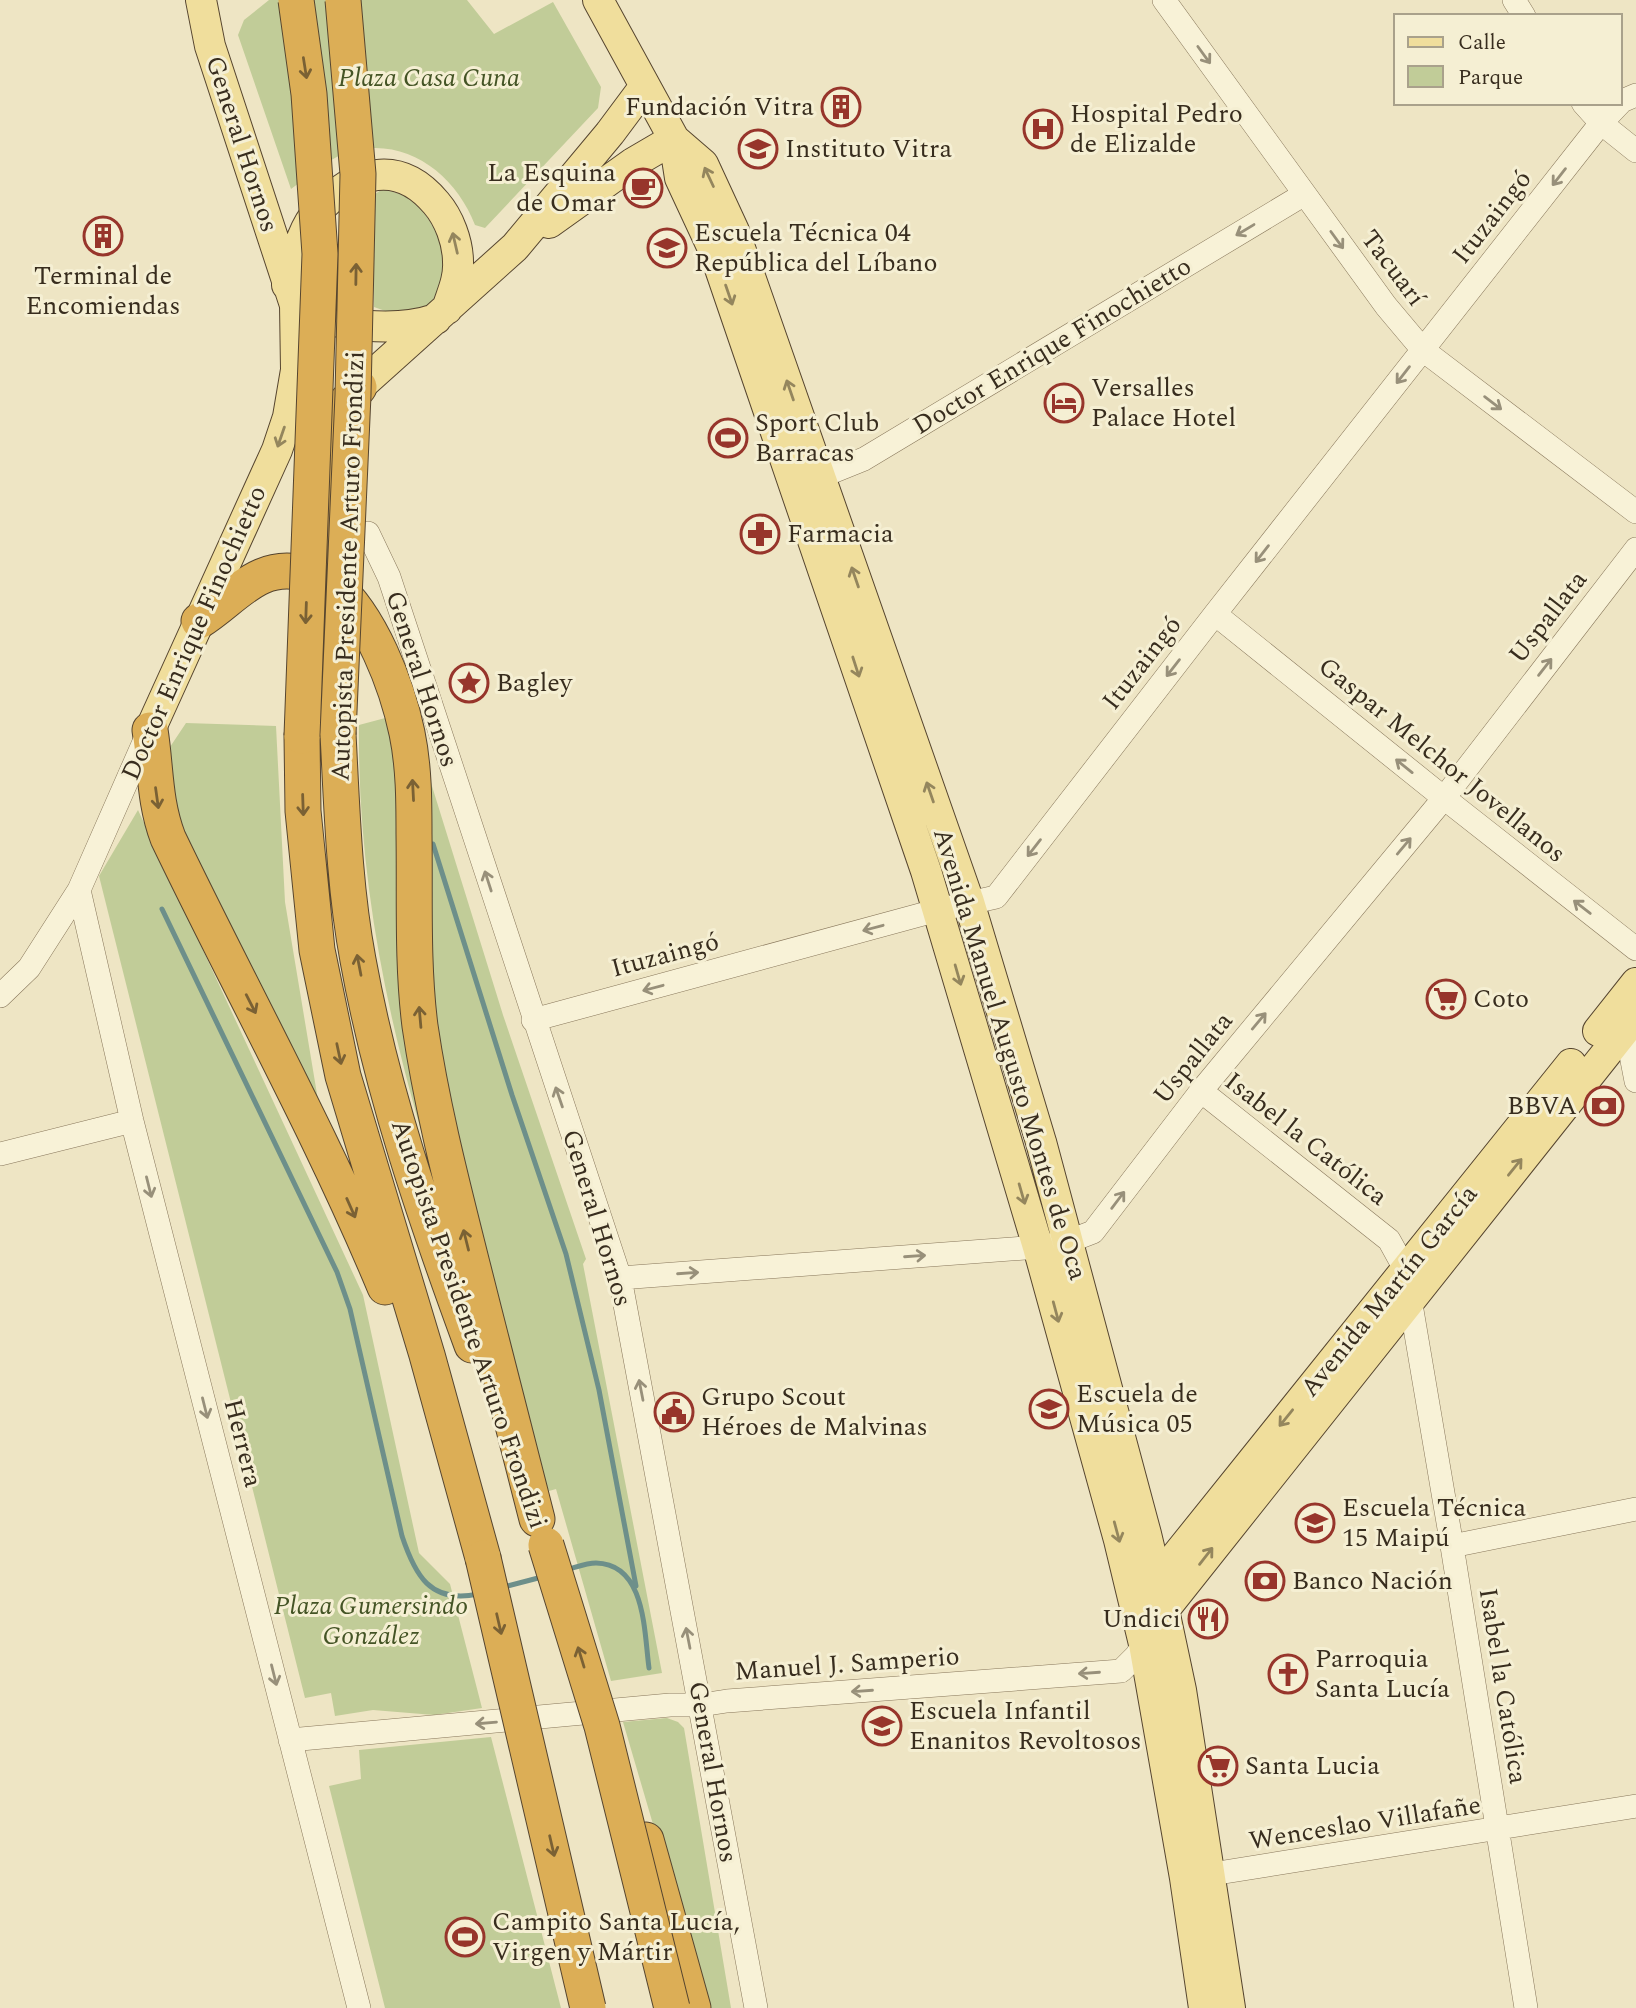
<svg xmlns="http://www.w3.org/2000/svg" width="1636" height="2008" font-family="Spectral,serif">
<rect width="100%" height="100%" fill="#eee5c4"/>
<path fill="#c1cc98" d="M269,0h198l27,34 59,-32 48,85 -3,21 -113,120 -10,-3c-20,-52 -72,-91 -129,-72 -20,7 -38,24 -55,36l-53,-154 6,-15z
M382,189l25,7 15,14 18,26 7,30 -6,23 -11,15 -19,10 -20,-1 -17,-6v-112z
M389,717l55,487c-51,-154 -87,-316 -85,-479z
M186,723l90,3 9,176 35,210 -144,-280 -8,-82z
M418,741l85,274 83,244 -3,5 79,409 -51,8 -55,-192 -7,2 -15,-39 -95,-384z
M138,810l225,485 56,258 31,31 32,124 -48,7 -61,-5 -38,6 -4,-23 -26,5 -206,-822z
M667,1718l11,4 6,6 47,280h-24l-84,-286z
M491,1737l70,271h-176l-56,-222 32,-7 -2,-29z"/>
<g fill="none" stroke-linecap="round" stroke-linejoin="round">
<path stroke="#6d8f8a" stroke-width="5" d="M433,844l79,251 54,159 33,136 37,196
M162,909l175,363 13,37 52,227c13,39 28,68 76,58
M565,1570c9,-2 21,-7 31,-7 50,1 48,69 53,105
M500,1588l42,-11"/>
<defs>
<path id="minor" d="M1164,0l222,306 37,44 213,162
M1514,0l10,16
M1583,103l18,20 35,28
M807,482l57,-23 439,-264
M368,533l21,44 231,701 136,730
M1215,614l229,184 192,151
M79,890l53,231 227,887
M0,996l29,-28 50,-78 69,-157
M1624,1019l12,62
M533,1020l405,-110 58,-13 219,-283 386,-491 21,-22 14,-6
M1201,1091l188,149 16,29 47,277 74,462
M0,1154l132,-33
M620,1278l418,-31 29,-5 26,-10 108,-141 243,-293 192,-249
M1452,1546l184,-37
M290,1740l380,-35h31l26,-4 394,-30 15,-15 8,-12
M1193,1877l443,-71"/>
<path id="major" d="M598,0l76,139 6,39 34,73 212,620 112,376 81,293 25,104 41,234 19,130
M674,139l29,25 31,67 235,671 72,240 105,392 18,76 17,80 49,318
M549,223l84,-60 41,-24
M287,285c8,-24 14,-55 31,-74 36,-40 80,-53 118,-8 13,15 22,39 22,59 1,17 -6,31 -11,47
M297,306c35,22 101,26 139,13
M359,387l156,-140 95,-114 35,-47
M150,730l127,-280 11,-33 8,-47 -1,-65 -85,-259 -9,-46
M1598,1031l38,-48
M1166,1599l11,-44 394,-491
M1156,1622l8,-12 472,-594"/>
<path id="highway" d="M338,577c-7,-38 -24,-110 -11,-146 6,-15 22,-31 32,-44
M199,621c37,-23 59,-61 108,-47 8,3 19,4 26,10 38,33 64,101 74,149 7,34 7,68 7,101 1,64 -2,129 6,192 12,82 33,162 53,242 21,84 43,168 64,251
M150,730c6,38 4,71 18,108 72,150 153,295 217,449
M338,734c4,75 6,151 20,226 24,132 68,260 114,385
M302,736l1,75 14,139 26,126 84,279 56,203
M646,1840l47,168"/>
</defs>
<use href="#minor" stroke="#88775b" stroke-width="24"/>
<use href="#major" stroke="#56452f" stroke-width="32"/>
<use href="#highway" stroke="#56452f" stroke-width="37"/>
<use href="#minor" stroke="#f8f2d7" stroke-width="23"/>
<use href="#major" stroke="#f0de9c" stroke-width="30"/>
<use href="#highway" stroke="#dcae56" stroke-width="35"/>
<defs>
<path id="highway-bridge" d="M296,0l13,94 11,160 -18,482
M338,734l15,-339 5,-221 -15,-174
M546,1545l56,181 70,282
M483,1558l105,450"/>
</defs>
<use href="#highway-bridge" stroke="#56452f" stroke-width="37" stroke-linecap="butt"/>
<use href="#highway-bridge" stroke="#dcae56" stroke-width="35"/>
</g>
<defs><path id="oneway-shaft" d="M-6 0H5M1.5-3L5.5 0L1.5 3" fill="none" stroke-width="1.6" stroke-linecap="round" stroke-linejoin="round" transform="scale(1.75)"/></defs>
<g stroke="#98907a">
<use href="#oneway-shaft" transform="translate(1204 55) rotate(54)"/>
<use href="#oneway-shaft" transform="translate(1559 177) rotate(128)"/>
<use href="#oneway-shaft" transform="translate(1245 230) rotate(149)"/>
<use href="#oneway-shaft" transform="translate(1337 240) rotate(54)"/>
<use href="#oneway-shaft" transform="translate(1403 375) rotate(128)"/>
<use href="#oneway-shaft" transform="translate(1493 403) rotate(37)"/>
<use href="#oneway-shaft" transform="translate(1262 554) rotate(128)"/>
<use href="#oneway-shaft" transform="translate(1545 667) rotate(-52)"/>
<use href="#oneway-shaft" transform="translate(1173 668) rotate(128)"/>
<use href="#oneway-shaft" transform="translate(1404 766) rotate(-141)"/>
<use href="#oneway-shaft" transform="translate(1404 846) rotate(-50)"/>
<use href="#oneway-shaft" transform="translate(1034 848) rotate(128)"/>
<use href="#oneway-shaft" transform="translate(488 881) rotate(-108)"/>
<use href="#oneway-shaft" transform="translate(1582 907) rotate(-142)"/>
<use href="#oneway-shaft" transform="translate(873 928) rotate(165)"/>
<use href="#oneway-shaft" transform="translate(653 988) rotate(165)"/>
<use href="#oneway-shaft" transform="translate(1259 1021) rotate(-50)"/>
<use href="#oneway-shaft" transform="translate(559 1097) rotate(-109)"/>
<use href="#oneway-shaft" transform="translate(149 1187) rotate(76)"/>
<use href="#oneway-shaft" transform="translate(1118 1200) rotate(-53)"/>
<use href="#oneway-shaft" transform="translate(915 1256) rotate(-4)"/>
<use href="#oneway-shaft" transform="translate(688 1273) rotate(-4)"/>
<use href="#oneway-shaft" transform="translate(641 1390) rotate(-101)"/>
<use href="#oneway-shaft" transform="translate(205 1408) rotate(76)"/>
<use href="#oneway-shaft" transform="translate(688 1638) rotate(-101)"/>
<use href="#oneway-shaft" transform="translate(1089 1673) rotate(176)"/>
<use href="#oneway-shaft" transform="translate(274 1675) rotate(76)"/>
<use href="#oneway-shaft" transform="translate(862 1691) rotate(176)"/>
<use href="#oneway-shaft" transform="translate(486 1723) rotate(175)"/>
</g>
<g stroke="#7a6134">
<use href="#oneway-shaft" transform="translate(305 68) rotate(81)"/>
<use href="#oneway-shaft" transform="translate(356 274) rotate(-89)"/>
<use href="#oneway-shaft" transform="translate(306 613) rotate(92)"/>
<use href="#oneway-shaft" transform="translate(413 790) rotate(-93)"/>
<use href="#oneway-shaft" transform="translate(157 798) rotate(82)"/>
<use href="#oneway-shaft" transform="translate(303 805) rotate(88)"/>
<use href="#oneway-shaft" transform="translate(359 965) rotate(-101)"/>
<use href="#oneway-shaft" transform="translate(251 1004) rotate(63)"/>
<use href="#oneway-shaft" transform="translate(420 1017) rotate(-95)"/>
<use href="#oneway-shaft" transform="translate(339 1054) rotate(78)"/>
<use href="#oneway-shaft" transform="translate(351 1208) rotate(66)"/>
<use href="#oneway-shaft" transform="translate(466 1240) rotate(-104)"/>
<use href="#oneway-shaft" transform="translate(499 1624) rotate(77)"/>
<use href="#oneway-shaft" transform="translate(581 1657) rotate(-107)"/>
<use href="#oneway-shaft" transform="translate(552 1846) rotate(77)"/>
</g>
<g stroke="#94865d">
<use href="#oneway-shaft" transform="translate(709 177) rotate(-115)"/>
<use href="#oneway-shaft" transform="translate(455 243) rotate(-103)"/>
<use href="#oneway-shaft" transform="translate(729 295) rotate(71)"/>
<use href="#oneway-shaft" transform="translate(790 390) rotate(-109)"/>
<use href="#oneway-shaft" transform="translate(281 437) rotate(109)"/>
<use href="#oneway-shaft" transform="translate(855 577) rotate(-109)"/>
<use href="#oneway-shaft" transform="translate(856 667) rotate(72)"/>
<use href="#oneway-shaft" transform="translate(930 792) rotate(-109)"/>
<use href="#oneway-shaft" transform="translate(958 975) rotate(74)"/>
<use href="#oneway-shaft" transform="translate(1515 1167) rotate(-51)"/>
<use href="#oneway-shaft" transform="translate(1022 1194) rotate(74)"/>
<use href="#oneway-shaft" transform="translate(1056 1312) rotate(75)"/>
<use href="#oneway-shaft" transform="translate(1286 1418) rotate(129)"/>
<use href="#oneway-shaft" transform="translate(1117 1532) rotate(75)"/>
<use href="#oneway-shaft" transform="translate(1206 1556) rotate(-52)"/>
</g>
<defs>
<symbol id="building-ring" viewBox="-11 -11 22 22"><circle r="9.5" fill="#f5efd3" stroke="#97352b" stroke-width="1.5"/><path d="M-4-6H4V6H1V3H-1V6H-4ZM-2.5-4.3h1.7v1.8h-1.7ZM.8-4.3h1.7v1.8H.8ZM-2.5-1h1.7V.8h-1.7ZM.8-1h1.7V.8H.8Z" fill="#97352b"/></symbol>
<symbol id="hospital-ring" viewBox="-11 -11 22 22"><circle r="9.5" fill="#f5efd3" stroke="#97352b" stroke-width="1.5"/><path d="M-5-5h3v3.5h4V-5h3V5h-3V1.5h-4V5h-3Z" fill="#97352b"/></symbol>
<symbol id="school-ring" viewBox="-11 -11 22 22"><circle r="9.5" fill="#f5efd3" stroke="#97352b" stroke-width="1.5"/><path d="M0-5L7-2L0 1L-7-2ZM-4 1L0 2.5L4 1V4Q0 6-4 4Z" fill="#97352b"/></symbol>
<symbol id="cafe-ring" viewBox="-11 -11 22 22"><circle r="9.5" fill="#f5efd3" stroke="#97352b" stroke-width="1.5"/><path d="M-5.5-4.5H6V0H3Q3 3.5 0 3.5H-2.5Q-5.5 3.5-5.5 0ZM3-3.2v2h1.7v-2ZM-6 4.5H4V6H-6Z" fill="#97352b"/></symbol>
<symbol id="hotel-ring" viewBox="-11 -11 22 22"><circle r="9.5" fill="#f5efd3" stroke="#97352b" stroke-width="1.5"/><path d="M-6-4.5h1.5V1H6V5H4.5V3h-9V5H-6ZM-4 0a1.8 1.8 0 1 1 3.6 0ZM.5 0V-2.5h3Q6-2.5 6 0Z" fill="#97352b"/></symbol>
<symbol id="stadium-ring" viewBox="-11 -11 22 22"><circle r="9.5" fill="#f5efd3" stroke="#97352b" stroke-width="1.5"/><path d="M0-5a6.5 5 0 1 0 0 10a6.5 5 0 1 0 0-10ZM-3.5-1.8h7v3.6h-7Z" fill="#97352b"/></symbol>
<symbol id="pharmacy-ring" viewBox="-11 -11 22 22"><circle r="9.5" fill="#f5efd3" stroke="#97352b" stroke-width="1.5"/><path d="M-2-6h4v4h4v4h-4v4h-4v-4h-4v-4h4Z" fill="#97352b"/></symbol>
<symbol id="sight-ring" viewBox="-11 -11 22 22"><circle r="9.5" fill="#f5efd3" stroke="#97352b" stroke-width="1.5"/><path d="M0-6L1.8-2.2L6-1.7L2.9 1.2L3.7 5.4L0 3.3L-3.7 5.4L-2.9 1.2L-6-1.7L-1.8-2.2Z" fill="#97352b"/></symbol>
<symbol id="supermarket-ring" viewBox="-11 -11 22 22"><circle r="9.5" fill="#f5efd3" stroke="#97352b" stroke-width="1.5"/><path d="M-6-5.5h2.5l.6 2H6L4.5 2H-2.5L-4.4-4H-6ZM-1.5 3.2a1.3 1.3 0 1 0 .1 0ZM3 3.2a1.3 1.3 0 1 0 .1 0Z" fill="#97352b"/></symbol>
<symbol id="bank-ring" viewBox="-11 -11 22 22"><circle r="9.5" fill="#f5efd3" stroke="#97352b" stroke-width="1.5"/><path d="M-6-4H6V4H-6ZM0-2.3a2.3 2.3 0 1 0 0 4.6a2.3 2.3 0 1 0 0-4.6Z" fill="#97352b"/></symbol>
<symbol id="civic-ring" viewBox="-11 -11 22 22"><circle r="9.5" fill="#f5efd3" stroke="#97352b" stroke-width="1.5"/><path d="M-.6-6.5H3V-4.5H.6V-3L4-1V1h2V6H-6V1h2V-1L-.6-3ZM-1.2 2.5V6h2.4V2.5Z" fill="#97352b"/></symbol>
<symbol id="restaurant-ring" viewBox="-11 -11 22 22"><circle r="9.5" fill="#f5efd3" stroke="#97352b" stroke-width="1.5"/><path d="M-5-6h1v4h1v-4h1v4h1v-4h1v5L-1.5 .5V6h-2V.5L-5-1ZM5-6V6H3V1.5H1.5Q1.5-4 5-6Z" fill="#97352b"/></symbol>
<symbol id="church-ring" viewBox="-11 -11 22 22"><circle r="9.5" fill="#f5efd3" stroke="#97352b" stroke-width="1.5"/><path d="M-1.2-6h2.4v3.5h3.3v2.4h-3.3V6h-2.4V-.1h-3.3v-2.4h3.3Z" fill="#97352b"/></symbol>
</defs>
<g fill-rule="evenodd">
<use href="#building-ring" x="819" y="85" width="44" height="44"/>
<use href="#hospital-ring" x="1021" y="107" width="44" height="44"/>
<use href="#school-ring" x="736" y="127" width="44" height="44"/>
<use href="#cafe-ring" x="621" y="166" width="44" height="44"/>
<use href="#building-ring" x="81" y="214" width="44" height="44"/>
<use href="#school-ring" x="645" y="226" width="44" height="44"/>
<use href="#hotel-ring" x="1042" y="381" width="44" height="44"/>
<use href="#stadium-ring" x="706" y="416" width="44" height="44"/>
<use href="#pharmacy-ring" x="738" y="512" width="44" height="44"/>
<use href="#sight-ring" x="447" y="661" width="44" height="44"/>
<use href="#supermarket-ring" x="1424" y="977" width="44" height="44"/>
<use href="#bank-ring" x="1582" y="1084" width="44" height="44"/>
<use href="#school-ring" x="1027" y="1387" width="44" height="44"/>
<use href="#civic-ring" x="652" y="1390" width="44" height="44"/>
<use href="#school-ring" x="1293" y="1501" width="44" height="44"/>
<use href="#bank-ring" x="1243" y="1559" width="44" height="44"/>
<use href="#restaurant-ring" x="1186" y="1597" width="44" height="44"/>
<use href="#church-ring" x="1266" y="1652" width="44" height="44"/>
<use href="#school-ring" x="860" y="1704" width="44" height="44"/>
<use href="#supermarket-ring" x="1196" y="1744" width="44" height="44"/>
<use href="#stadium-ring" x="443" y="1915" width="44" height="44"/>
</g>
<g text-anchor="middle" dominant-baseline="central" stroke-width="6" stroke-linejoin="round" paint-order="stroke">
<g font-size="26" font-style="italic" fill="#445425" stroke="#f5efd3">
<text x="429" y="78">Plaza Casa Cuna</text>
<text x="371" y="1606">Plaza Gumersindo<tspan x="371" dy="30">González</tspan></text>
</g>
<g font-size="26" fill="#382d1e" stroke="#f5efd3" text-anchor="start">
<text x="814" y="107" text-anchor="end">Fundación Vitra</text>
<text x="1070" y="114">Hospital Pedro<tspan x="1070" dy="30">de Elizalde</tspan></text>
<text x="785" y="149">Instituto Vitra</text>
<text x="616" y="173" text-anchor="end">La Esquina<tspan x="616" dy="30">de Omar</tspan></text>
<text x="694" y="233">Escuela Técnica 04<tspan x="694" dy="30">República del Líbano</tspan></text>
<text x="103" y="276" text-anchor="middle">Terminal de<tspan x="103" dy="30">Encomiendas</tspan></text>
<text x="1091" y="388">Versalles<tspan x="1091" dy="30">Palace Hotel</tspan></text>
<text x="755" y="423">Sport Club<tspan x="755" dy="30">Barracas</tspan></text>
<text x="787" y="534">Farmacia</text>
<text x="496" y="683">Bagley</text>
<text x="1473" y="999">Coto</text>
<text x="1577" y="1106" text-anchor="end">BBVA</text>
<text x="1076" y="1394">Escuela de<tspan x="1076" dy="30">Música 05</tspan></text>
<text x="701" y="1397">Grupo Scout<tspan x="701" dy="30">Héroes de Malvinas</tspan></text>
<text x="1342" y="1508">Escuela Técnica<tspan x="1342" dy="30">15 Maipú</tspan></text>
<text x="1292" y="1581">Banco Nación</text>
<text x="1181" y="1619" text-anchor="end">Undici</text>
<text x="1315" y="1659">Parroquia<tspan x="1315" dy="30">Santa Lucía</tspan></text>
<text x="909" y="1711">Escuela Infantil<tspan x="909" dy="30">Enanitos Revoltosos</tspan></text>
<text x="1245" y="1766">Santa Lucia</text>
<text x="492" y="1922">Campito Santa Lucía,<tspan x="492" dy="30">Virgen y Mártir</tspan></text>
</g>
<g font-size="26" fill="#382d1e" stroke="#f5efd3">
<text transform="translate(242 144) rotate(72)">General Hornos</text>
<text transform="translate(1492 217) rotate(-52)">Ituzaingó</text>
<text transform="translate(1393 268) rotate(53)">Tacuarí</text>
<text transform="translate(1052 346) rotate(-31)">Doctor Enrique Finochietto</text>
<text transform="translate(348 566) rotate(-88)">Autopista Presidente Arturo Frondizi</text>
<text transform="translate(1548 617) rotate(-52)">Uspallata</text>
<text transform="translate(194 633) rotate(-66)">Doctor Enrique Finochietto</text>
<text transform="translate(1142 663) rotate(-52)">Ituzaingó</text>
<text transform="translate(422 679) rotate(72)">General Hornos</text>
<text transform="translate(1442 760) rotate(39)">Gaspar Melchor Jovellanos</text>
<text transform="translate(665 955) rotate(-15)">Ituzaingó</text>
<text transform="translate(1010 1054) rotate(73)">Avenida Manuel Augusto Montes de Oca</text>
<text transform="translate(1193 1058) rotate(-51)">Uspallata</text>
<text transform="translate(1306 1139) rotate(38)">Isabel la Católica</text>
<text transform="translate(597 1218) rotate(73)">General Hornos</text>
<text transform="translate(1389 1291) rotate(-51)">Avenida Martín García</text>
<text transform="translate(469 1324) rotate(71)">Autopista Presidente Arturo Frondizi</text>
<text transform="translate(243 1443) rotate(76)">Herrera</text>
<text transform="translate(847 1664) rotate(-4)">Manuel J. Samperio</text>
<text transform="translate(1503 1686) rotate(81)">Isabel la Católica</text>
<text transform="translate(713 1772) rotate(80)">General Hornos</text>
<text transform="translate(1365 1823) rotate(-9)">Wenceslao Villafañe</text>
</g>
</g>
<rect x="1394" y="14" width="228" height="91" fill="#f5efd3" stroke="#a9a18b" stroke-width="2"/>
<rect x="1408" y="37" width="35" height="10" fill="#f0de9c" stroke="#a9a18b" stroke-width="2"/>
<text x="1458" y="49" font-size="21" fill="#382d1e">Calle</text>
<rect x="1408" y="66" width="35" height="21" fill="#c1cc98" stroke="#a9a18b" stroke-width="2"/>
<text x="1458" y="84" font-size="21" fill="#382d1e">Parque</text>
</svg>
